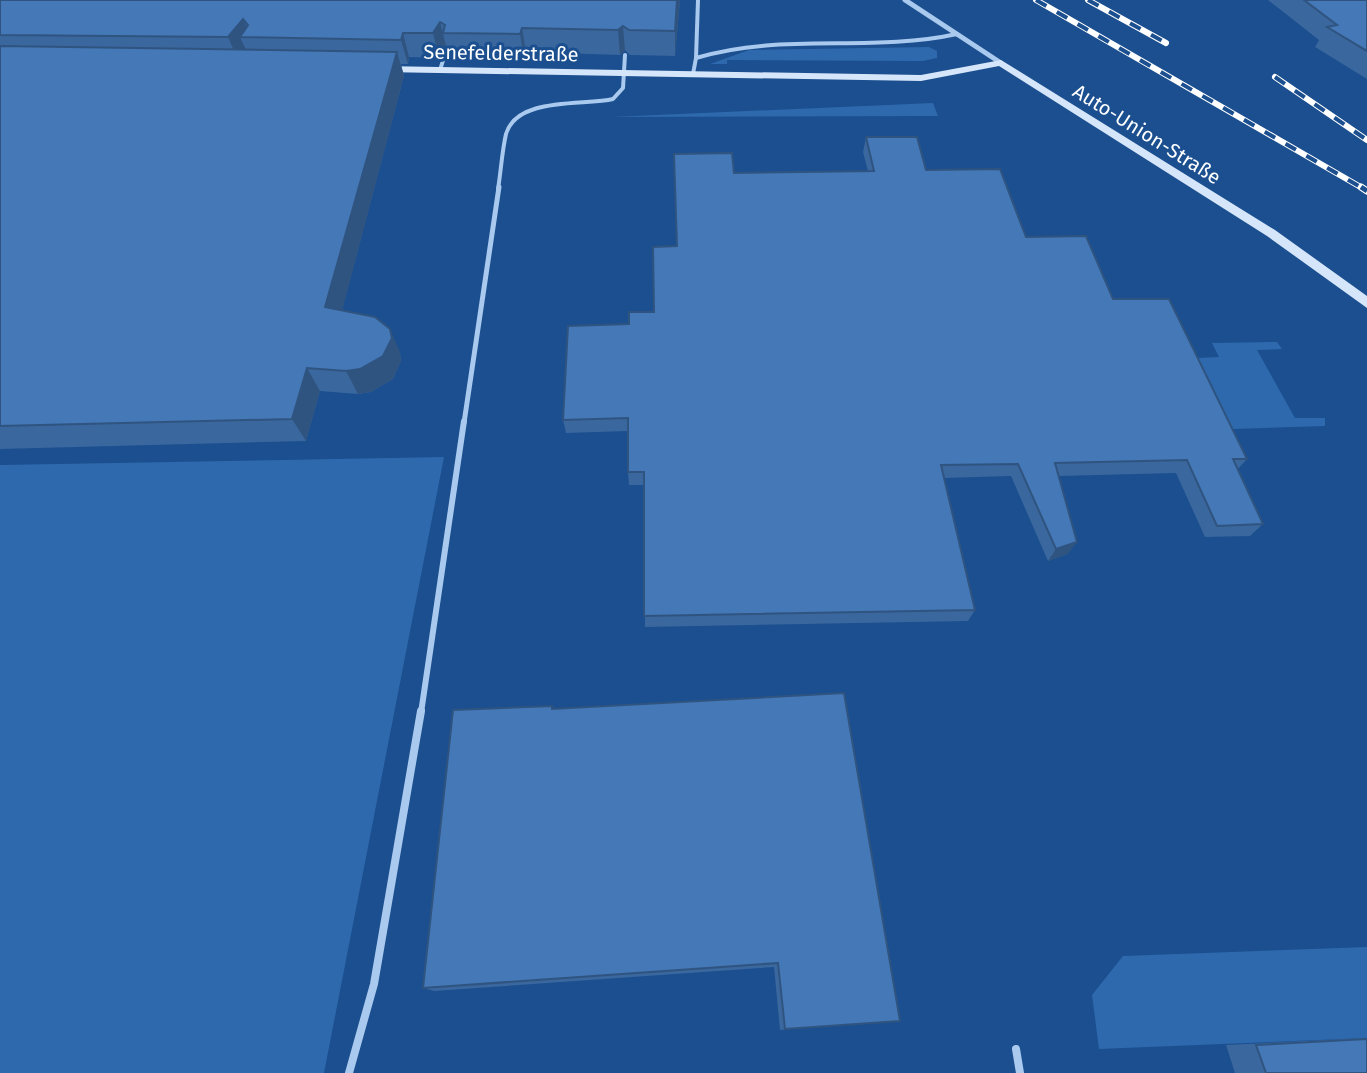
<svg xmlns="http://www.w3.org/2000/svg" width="1367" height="1073" font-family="'Fira Sans',sans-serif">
<rect width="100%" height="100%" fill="#1b4f8f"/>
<path fill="#2e69ad" d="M929,47l8,4v7l-14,3 -196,-1v4h-17l39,-14z
M933,103l5,13 -327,1z
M1277,342l5,7 -25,1 38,68h30v8l-92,3 -36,-71 22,-1 -7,-14z
M444,457l-120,616h-324v-608z
M1367,947v91l-268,11 -7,-54 31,-39z"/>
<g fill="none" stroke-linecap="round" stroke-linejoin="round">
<path stroke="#a9c9ee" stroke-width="4" d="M696,58l2,-58
M440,70l6,-19
M693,74l3,-16c86,-26 174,-5 261,-24
M498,189c3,-18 4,-38 8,-55 11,-38 79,-28 107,-35l10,-11 2,-33"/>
<path stroke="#a9c9ee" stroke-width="5" d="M464,423l35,-236"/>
<path stroke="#a9c9ee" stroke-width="6" d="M421,713l43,-292"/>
<path stroke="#a9c9ee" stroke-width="8" d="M1016,1049l4,24
M349,1073l25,-89 47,-273"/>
<path stroke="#a9c9ee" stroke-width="5" d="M905,0l96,63"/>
<path fill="#d6e6fa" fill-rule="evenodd" d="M1001,60l274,170 92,66v12l-100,-72 -268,-170 -78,15 -539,-9 -5,-3 5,-3 539,9z"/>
<defs>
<path id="rail-far1" d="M1036,0l328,189
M1088,0l78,43
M1275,77l92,63"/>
<path id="rail" d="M1361,187l6,4"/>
</defs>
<use href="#rail-far1" stroke="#fff" stroke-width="6"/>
<use href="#rail" stroke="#fff" stroke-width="7"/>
<use href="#rail-far1" stroke="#1b4f8f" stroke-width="4" stroke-dasharray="12" stroke-linecap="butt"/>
<use href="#rail" stroke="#1b4f8f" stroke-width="5" stroke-dasharray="15" stroke-linecap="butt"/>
</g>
<path fill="#3a679d" d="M0,0h680l-5,56 -45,-1 -5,-5 -5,5 -94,-3 -2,6h-75l-3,-12 -7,12 -30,-1 -1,7h-7l3,12 -62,234 58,42 1,9 -8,18 -22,13 -13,2 -38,-3 -14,50 -306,8z
M1268,0h99v79l-52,-32 4,-7z
M866,137l60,33 100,67 87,62 134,160 -9,10 25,55 -13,12 -45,1 -29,-64 -117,3 9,78 -20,7 -37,-85 -67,2 31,132 -7,11 -323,6 -1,-142h-15l-1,-13v-41l-62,2 -3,-13 66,-96 25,-12 23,-66 57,-73 134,-2 -5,-19z
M552,706l1,3 347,312 -120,9 -6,-63 -340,24 -11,-3z
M1367,1038v35h-132l-9,-28z"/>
<path fill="#305480" d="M677,0h3l-5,56v-25z
M243,19l8,18h-11l7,15 -8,10 -11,-25z
M440,22l6,24 -7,12 -6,-25z
M623,26l2,24 -5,5 -2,-25z
M522,28l4,24 -2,6 -4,-24z
M403,33l6,24 -1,7 -7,-24z
M397,52l7,24 -67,254 -12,-23z
M390,329l10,23 1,9 -8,18 -22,13 -13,2 -12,-23z
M307,368l13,23 -14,50 -14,-22z
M1077,542l-9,12 -20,7 8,-12z"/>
<path fill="#4478b7" stroke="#305480" stroke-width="2" d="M0,0h677l-2,31 -46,-1 -6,-4 -5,4 -96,-2 -2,6 -77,-1 2,-8 -5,-3 -7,11h-30l-2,7 -161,-3 8,-12 -5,-6 -15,18 -228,-2z
M1304,0h63v51l-40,-24 10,-2z
M0,46l397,6 -72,255 50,10 15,12 2,9 -9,18 -23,13 -14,2 -39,-3 -15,51 -292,7z
M866,137h51l9,33 74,-1 26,68 60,-1 27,63h56l78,160h-14l30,65 -46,2 -30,-66 -132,3 22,79 -21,7 -38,-85 -77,1 34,145 -331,6v-144h-16v-54l-65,2 5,-94 61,-2v-12h25l-1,-65 24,-1 -3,-92 58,-1 2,20 140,-2z
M844,693l56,328 -115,8 -7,-66 -355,25 30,-278 99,-4v3z
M1367,1039v34h-101l-10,-28z"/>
<g text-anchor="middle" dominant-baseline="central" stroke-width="6" stroke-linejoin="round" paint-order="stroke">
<g font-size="20" fill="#fff" stroke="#1b4f8f">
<text transform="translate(501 53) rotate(1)">Senefelderstraße</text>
<text transform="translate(1147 134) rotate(32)">Auto-Union-Straße</text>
</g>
</g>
</svg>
